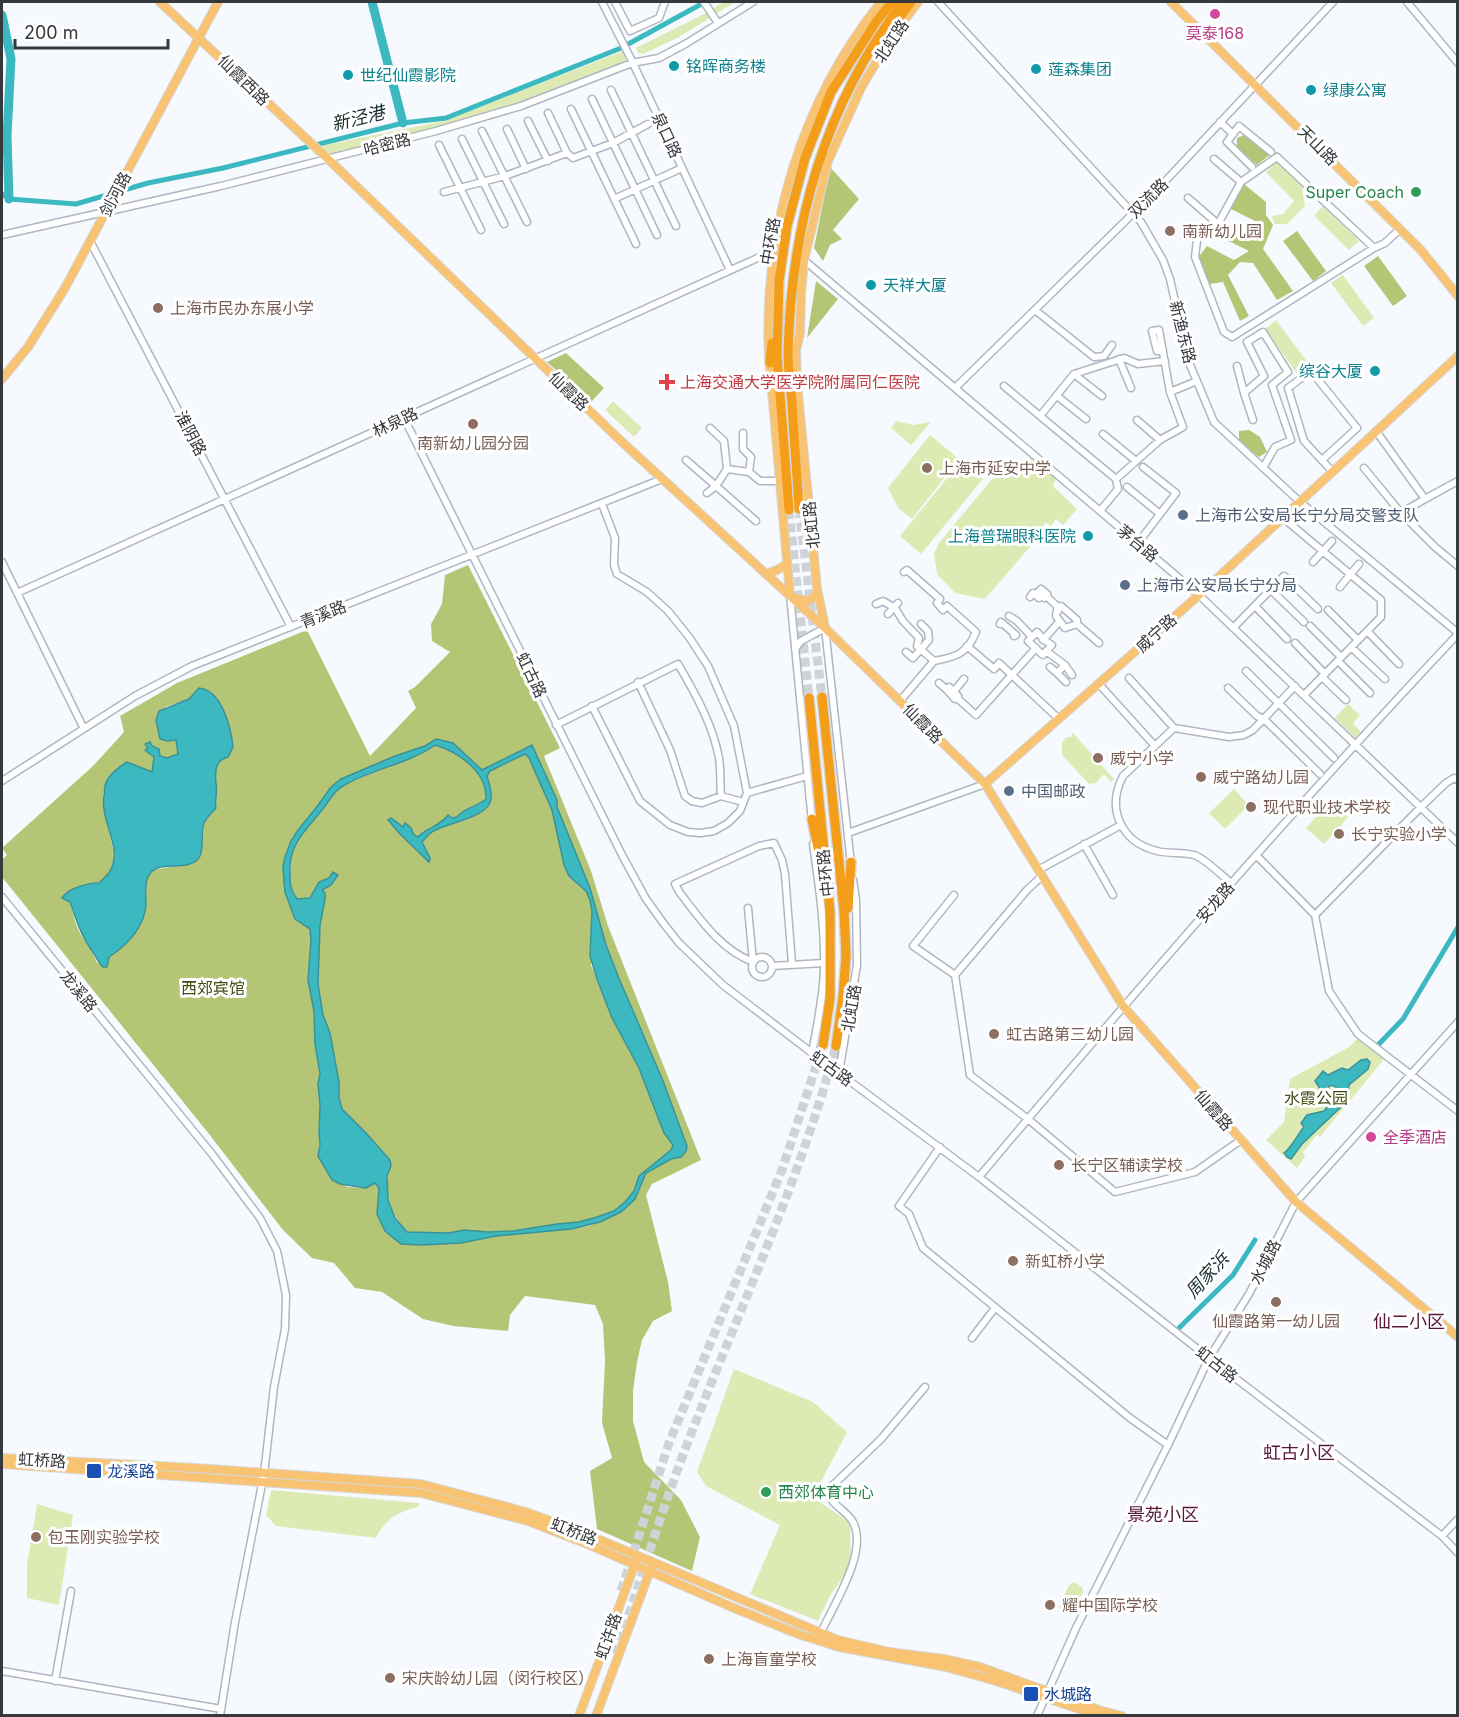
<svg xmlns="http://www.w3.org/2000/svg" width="1459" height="1717" font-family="Inter,'Noto Sans SC',sans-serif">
<rect width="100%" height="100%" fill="#f6fafe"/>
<path fill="#ddeab4" d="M723,2h12l-56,35 -36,17 -5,-1 -2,-5 74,-37z
M623,51l4,10 -94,37 -74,23 -130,34 -9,-9 124,-25z
M1278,161l24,25 3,20 -18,18h-12l-3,-8 11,-2 11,-13 -28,-29z
M1323,206l36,35 -10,9 -35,-34z
M1343,275l31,43 -11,8 -32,-43z
M1276,320l32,43 -12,9 -31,-43z
M613,401l29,27 -8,9 -29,-27z
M896,421l17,4 18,-3 -20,23 -20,-17z
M930,435l29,24 -47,60 -13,-10 -11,-21z
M1030,457l26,21 -3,8 24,23 -14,16 -7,-6 -5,7 -6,-4 -4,12 -56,65 -30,-6 -18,-19 -3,-21 5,-10 52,-63 16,-7 12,1z
M961,461l22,18 -62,75 -21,-18z
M1348,704l12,11 -7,8 8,9 -6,6 -20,-20z
M1073,733l41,46 -3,3 -7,-8 -8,9 -7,1 -27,-29v-13l5,-5h4z
M1234,789l15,16 -24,24 -16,-16z
M1330,801l18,16 -24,27 -18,-16z
M1358,1038l27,20 -65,79 -3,-2 -14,17 2,5 -8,11 -31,-28 18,-18 6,-43 59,-32z
M734,1369l79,33 34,30 -34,65 37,26 1,43 -20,28 -13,27 -68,-27 30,-69 -74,-39 -9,-14z
M271,1490l148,13 -1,4c-20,5 -33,12 -42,31l-100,-12 -10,-11z
M37,1504l36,11 -14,90 -32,-7v-34z
M1074,1582l8,5 1,5 -10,20 -5,2 -7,-3 -2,-5 10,-21z"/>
<path fill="#b4c675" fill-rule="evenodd" d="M1246,134l25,20 -14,11 -20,-18v-9z
M830,167l29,32 -26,31 9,9 -12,6 -7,16 -9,-13z
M1244,184l22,18v13l7,10 -10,24 30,42 -16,9 -24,-37 -13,-1 -12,13 21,41 -9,5 -17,-39 -20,3 -9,-22 13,-17 27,14 15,-9 -35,-17 9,-7 33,14 5,-10v-7l-32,-16z
M1297,231l29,40 -13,10 -30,-40z
M1378,256l29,40 -14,10 -29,-40z
M816,281l22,18 -31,39z
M566,353l38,35 -13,14 -44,-40z
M1249,430l11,7 7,15 -8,5 -20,-16v-10z
M468,565l92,183 -16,8 47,115 17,55 93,234 -49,24 -6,11 22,87 4,29 -19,10 -11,19 -5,22 -4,29v30l11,41 37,38 19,37 -8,34 -95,-42 -7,-58 22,-13 -10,-35 3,-62 -2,-37 -8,-19 -70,-9 -15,19 -2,16 -55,-5 -30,-7 -41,-27 -27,-4 -21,-25 -22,-5 -29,-28 -74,-96 -207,-257v-17l5,-5 -5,-7 91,-82 31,-34 -4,-16 57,-33 130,-53 63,126 46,-48 -8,-17 7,-4 35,-35 -18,-11 -1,-17 11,-20 3,-29zM199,688c15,1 24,18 27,31 2,11 -2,27 -3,39l-5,4 -5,15c5,11 1,20 3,31l-12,15 -3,31 -8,9 -40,7 -5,6 -3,10 1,19 -24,42 -25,16c-4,-13 -14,-22 -19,-34 -5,-12 -6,-24 -13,-36 10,-3 26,-5 35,-11 41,-28 -31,-87 27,-120l25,10 2,-15 -9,-7 4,-1 -4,-5 14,5 1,7 7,2 11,-4 -2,-14 -9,1 -2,-34 24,-8zM436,739l17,4 29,27 50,-25 25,55v7l33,81 16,57 12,31 45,105 24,65 -6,11 -10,2 -25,14 -7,18 -18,21 -32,14 -93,10 -35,7 -40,2 -36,-14 -8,-17 2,-26 -4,-5 -10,5 -17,-1 -16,-7 -14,-24c2,-23 3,-46 0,-69 0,-5 2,-10 1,-14 -1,-12 -3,-25 -5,-37l2,-5 -2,-20 -6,-31 3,-40 -1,-11 -15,-10 -10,-27 6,-51 7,-11 18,-22 12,-17 13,-12 54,-23 30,-10z
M435,745c24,7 52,27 51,55l-6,5 -19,8 -4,4 -26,10 -13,10 -4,-2 -3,-7 -6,-4 -2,3 -6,-2 -4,-5 7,14 29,27 -7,-19c3,-3 6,-8 10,-10 14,-9 57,-14 59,-33 1,-8 -2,-16 -4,-23l3,-5 35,-17 4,4 23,52 12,55 5,11 17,15 4,9 2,11 -1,54 6,14 15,39 27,50 25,65 9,12 -2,5 -32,26 -5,15 -9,11 -11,9 -17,6 -18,5 -22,2 -44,7 -25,1 -24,-2 -15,3 -42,-1c-17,-19 -26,-41 -16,-66l-25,-33 -24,-24 -3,-11v-16l-9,-49 -7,-18 -5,-31 2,-59 3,-15 -1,-20 7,-12 -6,2 -13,18 -13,1 -4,-5 -3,-13 1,-27 11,-22 36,-44 47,-21 36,-13z"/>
<path fill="#3cb9c0" stroke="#3a9298" stroke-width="1.5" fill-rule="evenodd" d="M199,688c23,2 32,40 34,59l-5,10c-14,3 -13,17 -12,27 2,8 -2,16 0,24 -4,5 -10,10 -12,15 -4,11 1,28 -6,36 -13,14 -42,-1 -50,18 -4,9 -2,19 -2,28 -2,23 -19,40 -37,52l-2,10h-4c-6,-5 -6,-10 -11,-16 -12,-17 -15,-30 -22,-49l-8,-4c6,-10 26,-15 37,-15 6,-6 12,-10 14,-19 6,-22 -13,-45 -9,-69 1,-3 0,-6 1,-9 2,-10 14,-19 22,-24l25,10 2,-15 -9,-7 3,-2 -3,-4 5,-2 2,4 7,3 1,7 7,2 11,-4 -2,-14 -9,1 -7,-2 -4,-19 3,-9 30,-12z
M436,739l17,4 29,27 50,-25 25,55v7l33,81 16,57 12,31 45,105 24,65 -1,5 -5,6 -10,2 -25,14 -11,26 -14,13 -21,10 -29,7 -75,7 -35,7 -40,2 -20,-1 -16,-13 -8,-17 2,-26 -4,-5 -9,5 -26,-4 -8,-4 -14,-24 2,-12 -1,-10 1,-29 -2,-21 2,-10 -5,-30 -1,-33 -6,-31 3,-40 -1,-11 -15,-10 -10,-27 -1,-10 -1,-16 2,-9 6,-16 7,-11 18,-22 15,-21 10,-8 54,-23 30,-10zM435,745c24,7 52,27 51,54 -9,8 -22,9 -29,18l-5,1 -4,-3c-7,11 -21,12 -30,22l-4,-2 -3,-7 -6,-5 -2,4 -12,-9 -3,2 12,14 29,28 1,-4 -8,-16c3,-3 6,-8 10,-10 13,-9 57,-14 59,-33 1,-8 -2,-16 -4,-23l3,-5 35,-17 4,4 23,52 12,55 5,11 17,15 4,9 2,11 -2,45 7,23 15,39 27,50 25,65 9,12 -2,5 -32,26 -5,15 -9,11 -11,9 -17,6 -18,5 -22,2 -44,7 -25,1 -24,-2 -15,3 -42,-1 -12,-14 -7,-18 -1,-24 4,-10 -1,-6 -24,-27 -24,-24 -3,-11v-16l-9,-49 -7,-18 -5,-31 2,-59 5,-26v-6l-3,-3 9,-5 7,-10 -5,-3 -4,6 -10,4 -9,16 -13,1c-7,-9 -7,-16 -7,-26 -2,-28 16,-43 32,-63 7,-8 11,-19 21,-24 28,-17 66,-22 92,-41z
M1367,1059l3,3 -2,7 -19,16 -1,8 -8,15 -38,36 -11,15 -4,-2 -3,-4c9,-7 13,-18 20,-26l-3,-4 6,-8 17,-4 13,-16 -1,-8 -5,-2 -6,5h-4l-6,-9 8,-10 5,4 14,-7 6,2 13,-10z"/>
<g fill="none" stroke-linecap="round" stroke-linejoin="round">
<path stroke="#3cb9c0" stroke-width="5" d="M2,194l7,5 67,5 72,-21 75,-15 180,-45 43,-5 175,-70 84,-46
M1377,1046l26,-27 55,-92
M1179,1328l54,-53 22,-35"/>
<path stroke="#3cb9c0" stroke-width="9" d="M372,2l31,121
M2,15l9,44 -4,77 2,63"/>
<path stroke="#cfd3d7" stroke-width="9" stroke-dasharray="9 4.5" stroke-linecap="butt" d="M799,509l23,188
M789,510l20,188
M621,1591l48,-148 113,-273 41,-125
M616,1654c23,-69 44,-139 70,-207 51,-133 113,-263 150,-401"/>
<defs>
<path id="minor" d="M602,2l29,57 99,211
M615,2l15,29 29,-13 6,-16
M704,2l14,21
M938,2l203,220 22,38 7,19 18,81 26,62 85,79 159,132
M1407,2l51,61
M611,90l65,136
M592,99l65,136
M571,109l65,135
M548,113l19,40
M528,121l20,40
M1220,122l13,12
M507,129l19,40
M482,131l45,91
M462,139l42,85
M439,145l42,85
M1214,159l27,23
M1252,167l-25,-25 12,-16 32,26
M444,192l61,-16 62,-23 6,5 40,-15 35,-19
M1188,198l30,26
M614,199l68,-31
M2,235l219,-49 215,-55 85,-25 111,-43 27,-5 28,-15 66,-41
M90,241l201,386
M1374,248l-142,89 -8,-5 -29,-75 3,-25 20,-8 23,-42 36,-25 97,91 11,-5 15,-14
M804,260l395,335 259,248
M1035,310l59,47 10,-1 8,-11
M1163,351h-6l-5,-20 7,-1 11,62 27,-11
M1119,359l12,29
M1165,361l-27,3 -14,-6 -50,16 -34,42 76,63 44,-39 23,-13 -13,-35
M1237,366l7,27
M1074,374l28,22
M1004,386l36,30
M956,387l201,-197 176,-188
M1057,396l29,23
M404,418l218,437 24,44 18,25 15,19 44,42 89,68 167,124 230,181 233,178 16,17
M1137,420l23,20
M1253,420l-9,-27 20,-17 -17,-34 16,-10 25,40 -16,13 19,55 -16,7 -12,21
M710,428l14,13 3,28 22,3 11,9h20
M743,433v16l8,8 -2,15
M1103,434l33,27
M686,460l30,26 11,-17
M1322,460l35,-32 -46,-57 -23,17 16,53 28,30
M1364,468l37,45 24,-14 -49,-68
M1127,487l33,27
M707,493l9,-7 40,35
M1425,499l33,-18
M1100,511l18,-22 -2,-10
M1401,513l34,34 23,19
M1282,517l99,83v17l-77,78
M1138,543l38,-50 -33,-26
M2,562l81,165
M1313,562l19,-21
M904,572l3,-2 33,29 -3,4 6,7 4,-4 29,26c-9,22 -20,25 -42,29
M1340,587l19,-23
M1271,590l33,32
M17,593l756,-342
M790,595l22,227
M1046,596l11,10 1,5
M1030,597l3,-4 6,5 2,-3 -3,-3 3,-3 6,5 -3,4 -3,-3
M876,604l7,-3 12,7 8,13 16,17 -2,8 17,15 -34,40
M1255,606l32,33
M1057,610l-1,6 9,12 12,-4v-4l-16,-14
M1328,610l30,30
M888,614l10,-11
M1009,616l8,5 15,16 5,-5 7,8 8,5 -9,10 -15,-14 4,-4
M1000,624l1,-2 15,13 -2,1
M1077,624l22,19
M1310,626l31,31
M1233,628l51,-52 34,33
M1367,631l32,33
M1043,640l16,-18
M1295,643l30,31
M967,646l27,23 5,-6 60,56
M1351,647l34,32
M795,649l6,-8 24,-13 26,236
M1046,651l19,14 7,10
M906,652l7,6 16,-18 -1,-9 -7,-7
M1338,661l32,32
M1050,667l7,6 8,-8
M1246,671l88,87
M1057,673l9,9
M1322,677l24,23
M1129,678l45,50
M638,682l32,68 15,46 7,5 10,2 19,-7 22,6
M939,683l8,7
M1099,684l56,62
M1228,688l29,28 7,3 56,55
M954,691l10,-12
M957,698l1,-2 -9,-9 -2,3 8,9 2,-1 19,17 60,-67
M592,706l48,95 30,24 18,7 13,1 13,-2 14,-8 12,-12 7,-18 -13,-67 -26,-60 -19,-29 -21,-26 -21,-19 -30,-18 -3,-9 1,-27 -13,-34
M556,725l122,-61c17,29 35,61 41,94 2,13 1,26 2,38
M2,781l133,-85 57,-30 470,-187
M747,793l60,-17
M848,833l137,-49
M1084,844l29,51
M1256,855l59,60 14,76 29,43 100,77
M1038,870l83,-45
M1042,876l-15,14 -72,85 15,100 58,44 87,73 80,-20 46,-32
M1231,883c-9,-7 -26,-25 -37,-28 -11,-3 -25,-1 -37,-4 -36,-9 -51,-42 -34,-75l51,-48 55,9 15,-2 9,-5 42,-44
M954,895l-41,51 42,29
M2,897l210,257 48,64 17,33 9,44 -1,34 -11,58 -10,87 -29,148 -15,94
M748,908l5,54c-33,-13 -52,-42 -73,-69l-5,-9 84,-38 15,-3 8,17 3,14 7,90
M1315,915l106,-108 25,-24 8,-5 4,2
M752 967a10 10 0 1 1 20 0a10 10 0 1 1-20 0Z
M772,966l52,-3
M812,1053c5,-27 11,-55 12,-83 1,-43 -5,-84 -11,-126
M839,1073l18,-108 -1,-65 -3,-20
M940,1147l-41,59 10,8 14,34 207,170 38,27
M979,1177c155,-185 313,-367 479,-543
M972,1338l23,-30
M1442,1536l16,-17
M821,1633c12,-28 48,-81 32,-111 -6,-12 -26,-18 -24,-33l52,-50 44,-52
M2,1671l219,38
M55,1681l16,-90
M1037,1716l39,-88 92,-183 41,-87 40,-64 47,-92 162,-180"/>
<path id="major" d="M160,2l168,157 293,282 204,187 160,156 138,222 173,196 162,135
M1171,2l249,247 38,47
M2,379l26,-32 37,-59 153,-286
M766,574l11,-4 10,-6
M790,595l-21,-238c-6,-127 32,-256 112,-355
M794,597l14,4 7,-5 2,-6
M825,627l-8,-39 -20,-204 -1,-34 4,-17 1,-39 3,-34 24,-99 33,-73 29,-49 28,-37
M985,784l214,-189 259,-239
M2,1458l194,10 225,16 105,28 60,22 252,106 51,12 55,7 36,8 119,43 23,6
M2,1464l419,29 107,28 57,22 149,65 64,26 41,13 107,20 50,14 104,35
M579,1716l57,-155
M596,1716l55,-148"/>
<path id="highway" d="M877,47l34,-45
M770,363l2,-20
M799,509c-2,-35 -5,-70 -7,-105 -1,-16 -4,-33 -4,-50 3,-130 36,-248 115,-352
M789,510l-12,-154 2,-75 8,-55 18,-68 26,-66 45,-70 16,-20
M822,697l22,214 2,44 -3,42 -7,49
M809,698l21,214v86l-7,47
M812,819l8,38
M848,908l3,-46"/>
</defs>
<use href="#minor" stroke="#aeb7c0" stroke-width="9"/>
<use href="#major" stroke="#d7d7d8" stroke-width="10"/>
<use href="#highway" stroke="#d7d7d8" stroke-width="12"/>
<use href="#minor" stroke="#fff" stroke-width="6"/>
<use href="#major" stroke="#f8c474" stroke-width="8"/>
<use href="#highway" stroke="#f39d18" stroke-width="9"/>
</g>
<g fill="#d1479c" stroke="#fff" stroke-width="2">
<circle cx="1215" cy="14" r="6"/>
<circle cx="1371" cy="1137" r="6"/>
</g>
<g fill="#0f9aa8" stroke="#fff" stroke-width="2">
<circle cx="674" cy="66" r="6"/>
<circle cx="1036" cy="69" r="6"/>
<circle cx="348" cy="75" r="6"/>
<circle cx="1311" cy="90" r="6"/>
<circle cx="871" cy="285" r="6"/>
<circle cx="1375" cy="371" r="6"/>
<circle cx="1088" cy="536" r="6"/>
</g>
<g fill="#2e9e5b" stroke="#fff" stroke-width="2">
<circle cx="1416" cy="192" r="6"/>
<circle cx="766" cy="1492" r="6"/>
</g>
<g fill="#8d6e63" stroke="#fff" stroke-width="2">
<circle cx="1170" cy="231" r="6"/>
<circle cx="158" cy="308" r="6"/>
<circle cx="473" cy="424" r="6"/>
<circle cx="927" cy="468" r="6"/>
<circle cx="1098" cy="758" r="6"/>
<circle cx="1201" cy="777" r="6"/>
<circle cx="1251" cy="807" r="6"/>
<circle cx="1339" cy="834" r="6"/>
<circle cx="994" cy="1034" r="6"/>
<circle cx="1059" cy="1165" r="6"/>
<circle cx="1013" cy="1261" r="6"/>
<circle cx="1276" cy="1302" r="6"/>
<circle cx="36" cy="1537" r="6"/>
<circle cx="1050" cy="1605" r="6"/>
<circle cx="709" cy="1659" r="6"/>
<circle cx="390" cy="1678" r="6"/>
</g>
<path fill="#e0444e" stroke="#fff" stroke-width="2" d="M664 373h6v6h6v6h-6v6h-6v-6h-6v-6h6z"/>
<g fill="#5c6f8a" stroke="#fff" stroke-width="2">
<circle cx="1183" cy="515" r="6"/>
<circle cx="1125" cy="585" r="6"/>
<circle cx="1009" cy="791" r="6"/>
</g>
<g fill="#1a4fb4" stroke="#fff" stroke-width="2">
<rect x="86" y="1463" width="16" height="16" rx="3"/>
<rect x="1023" y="1686" width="16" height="16" rx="3"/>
</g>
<g text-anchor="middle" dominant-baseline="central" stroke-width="6" stroke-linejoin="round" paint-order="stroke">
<g font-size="16" fill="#b23c85" stroke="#fff">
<text x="1215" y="33">莫泰168</text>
<text x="1383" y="1137" text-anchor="start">全季酒店</text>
</g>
<g font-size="16" fill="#35383c" stroke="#fff">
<text transform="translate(891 41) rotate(-56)">北虹路</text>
<text transform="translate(244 80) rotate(44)">仙霞西路</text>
<text transform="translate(667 135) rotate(65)">泉口路</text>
<text transform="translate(387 144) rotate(-14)">哈密路</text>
<text transform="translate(1318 145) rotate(45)">天山路</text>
<text transform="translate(115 194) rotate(-62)">剑河路</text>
<text transform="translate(1148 198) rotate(-45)">双流路</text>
<text transform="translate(770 241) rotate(-80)">中环路</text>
<text transform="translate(1183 332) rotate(76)">新渔东路</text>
<text transform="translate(569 391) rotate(44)">仙霞路</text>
<text transform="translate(395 422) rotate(-25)">林泉路</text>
<text transform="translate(191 433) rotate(62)">淮阴路</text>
<text transform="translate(811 525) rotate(-96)">北虹路</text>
<text transform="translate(1138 543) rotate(40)">茅台路</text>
<text transform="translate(323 614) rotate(-22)">青溪路</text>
<text transform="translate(1156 633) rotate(-42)">威宁路</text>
<text transform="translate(532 675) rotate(64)">虹古路</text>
<text transform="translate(923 723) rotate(45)">仙霞路</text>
<text transform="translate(825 873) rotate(-96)">中环路</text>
<text transform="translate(1215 902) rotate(-49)">安龙路</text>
<text transform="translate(79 991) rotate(51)">龙溪路</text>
<text transform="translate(851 1008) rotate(-80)">北虹路</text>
<text transform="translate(832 1068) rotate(36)">虹古路</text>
<text transform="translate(1214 1110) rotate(49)">仙霞路</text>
<text transform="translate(1265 1262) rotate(-63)">水城路</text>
<text transform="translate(1217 1364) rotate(38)">虹古路</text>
<text transform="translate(42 1460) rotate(3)">虹桥路</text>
<text transform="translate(574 1531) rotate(21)">虹桥路</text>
<text transform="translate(608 1636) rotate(-70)">虹许路</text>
</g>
<g font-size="16" fill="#0d838f" stroke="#fff" text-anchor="start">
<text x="686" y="66">铭晖商务楼</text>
<text x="1048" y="69">莲森集团</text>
<text x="360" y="75">世纪仙霞影院</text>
<text x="1323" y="90">绿康公寓</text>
<text x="883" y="285">天祥大厦</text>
<text x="1363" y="371" text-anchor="end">缤谷大厦</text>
<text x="1076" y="536" text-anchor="end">上海普瑞眼科医院</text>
</g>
<g font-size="16" fill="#27864d" stroke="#fff" text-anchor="end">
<text x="1404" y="192">Super Coach</text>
<text x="778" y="1492" text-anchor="start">西郊体育中心</text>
</g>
<g font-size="16" fill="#785e54" stroke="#fff" text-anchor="start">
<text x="1182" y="231">南新幼儿园</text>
<text x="170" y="308">上海市民办东展小学</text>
<text x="473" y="443" text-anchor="middle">南新幼儿园分园</text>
<text x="939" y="468">上海市延安中学</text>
<text x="1110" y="758">威宁小学</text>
<text x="1213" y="777">威宁路幼儿园</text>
<text x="1263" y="807">现代职业技术学校</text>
<text x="1351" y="834">长宁实验小学</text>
<text x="1006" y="1034">虹古路第三幼儿园</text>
<text x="1071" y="1165">长宁区辅读学校</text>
<text x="1025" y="1261">新虹桥小学</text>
<text x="1276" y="1321" text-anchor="middle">仙霞路第一幼儿园</text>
<text x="48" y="1537">包玉刚实验学校</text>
<text x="1062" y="1605">耀中国际学校</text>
<text x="721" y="1659">上海盲童学校</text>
<text x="402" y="1678">宋庆龄幼儿园（闵行校区）</text>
</g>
<g font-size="16" fill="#be3a42" stroke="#fff" text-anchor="start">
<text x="680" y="382">上海交通大学医学院附属同仁医院</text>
</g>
<g font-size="16" fill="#4e5e75" stroke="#fff" text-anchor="start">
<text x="1195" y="515">上海市公安局长宁分局交警支队</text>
<text x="1137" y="585">上海市公安局长宁分局</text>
<text x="1021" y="791">中国邮政</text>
</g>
<g font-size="16" fill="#424c11" stroke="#fff">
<text x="213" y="988">西郊宾馆</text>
<text x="1316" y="1098">水霞公园</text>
</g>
<g font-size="16" fill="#164399" stroke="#fff" text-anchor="start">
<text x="107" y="1471">龙溪路</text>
<text x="1044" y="1694">水城路</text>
</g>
<g font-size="18" font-style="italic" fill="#182e2f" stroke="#fff">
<text transform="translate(358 118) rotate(-14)">新泾港</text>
<text transform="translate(1207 1275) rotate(-48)">周家浜</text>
</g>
<g font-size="18" fill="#571839" stroke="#fff">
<text x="1409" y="1321">仙二小区</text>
<text x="1299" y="1452">虹古小区</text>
<text x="1163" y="1514">景苑小区</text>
</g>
</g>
<rect width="1459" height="1717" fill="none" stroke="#35383c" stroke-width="6"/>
<path d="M15 39v9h153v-9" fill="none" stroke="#35383c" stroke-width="3"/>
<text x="24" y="39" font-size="18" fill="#35383c" stroke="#ffffff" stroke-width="4.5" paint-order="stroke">200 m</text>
</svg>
